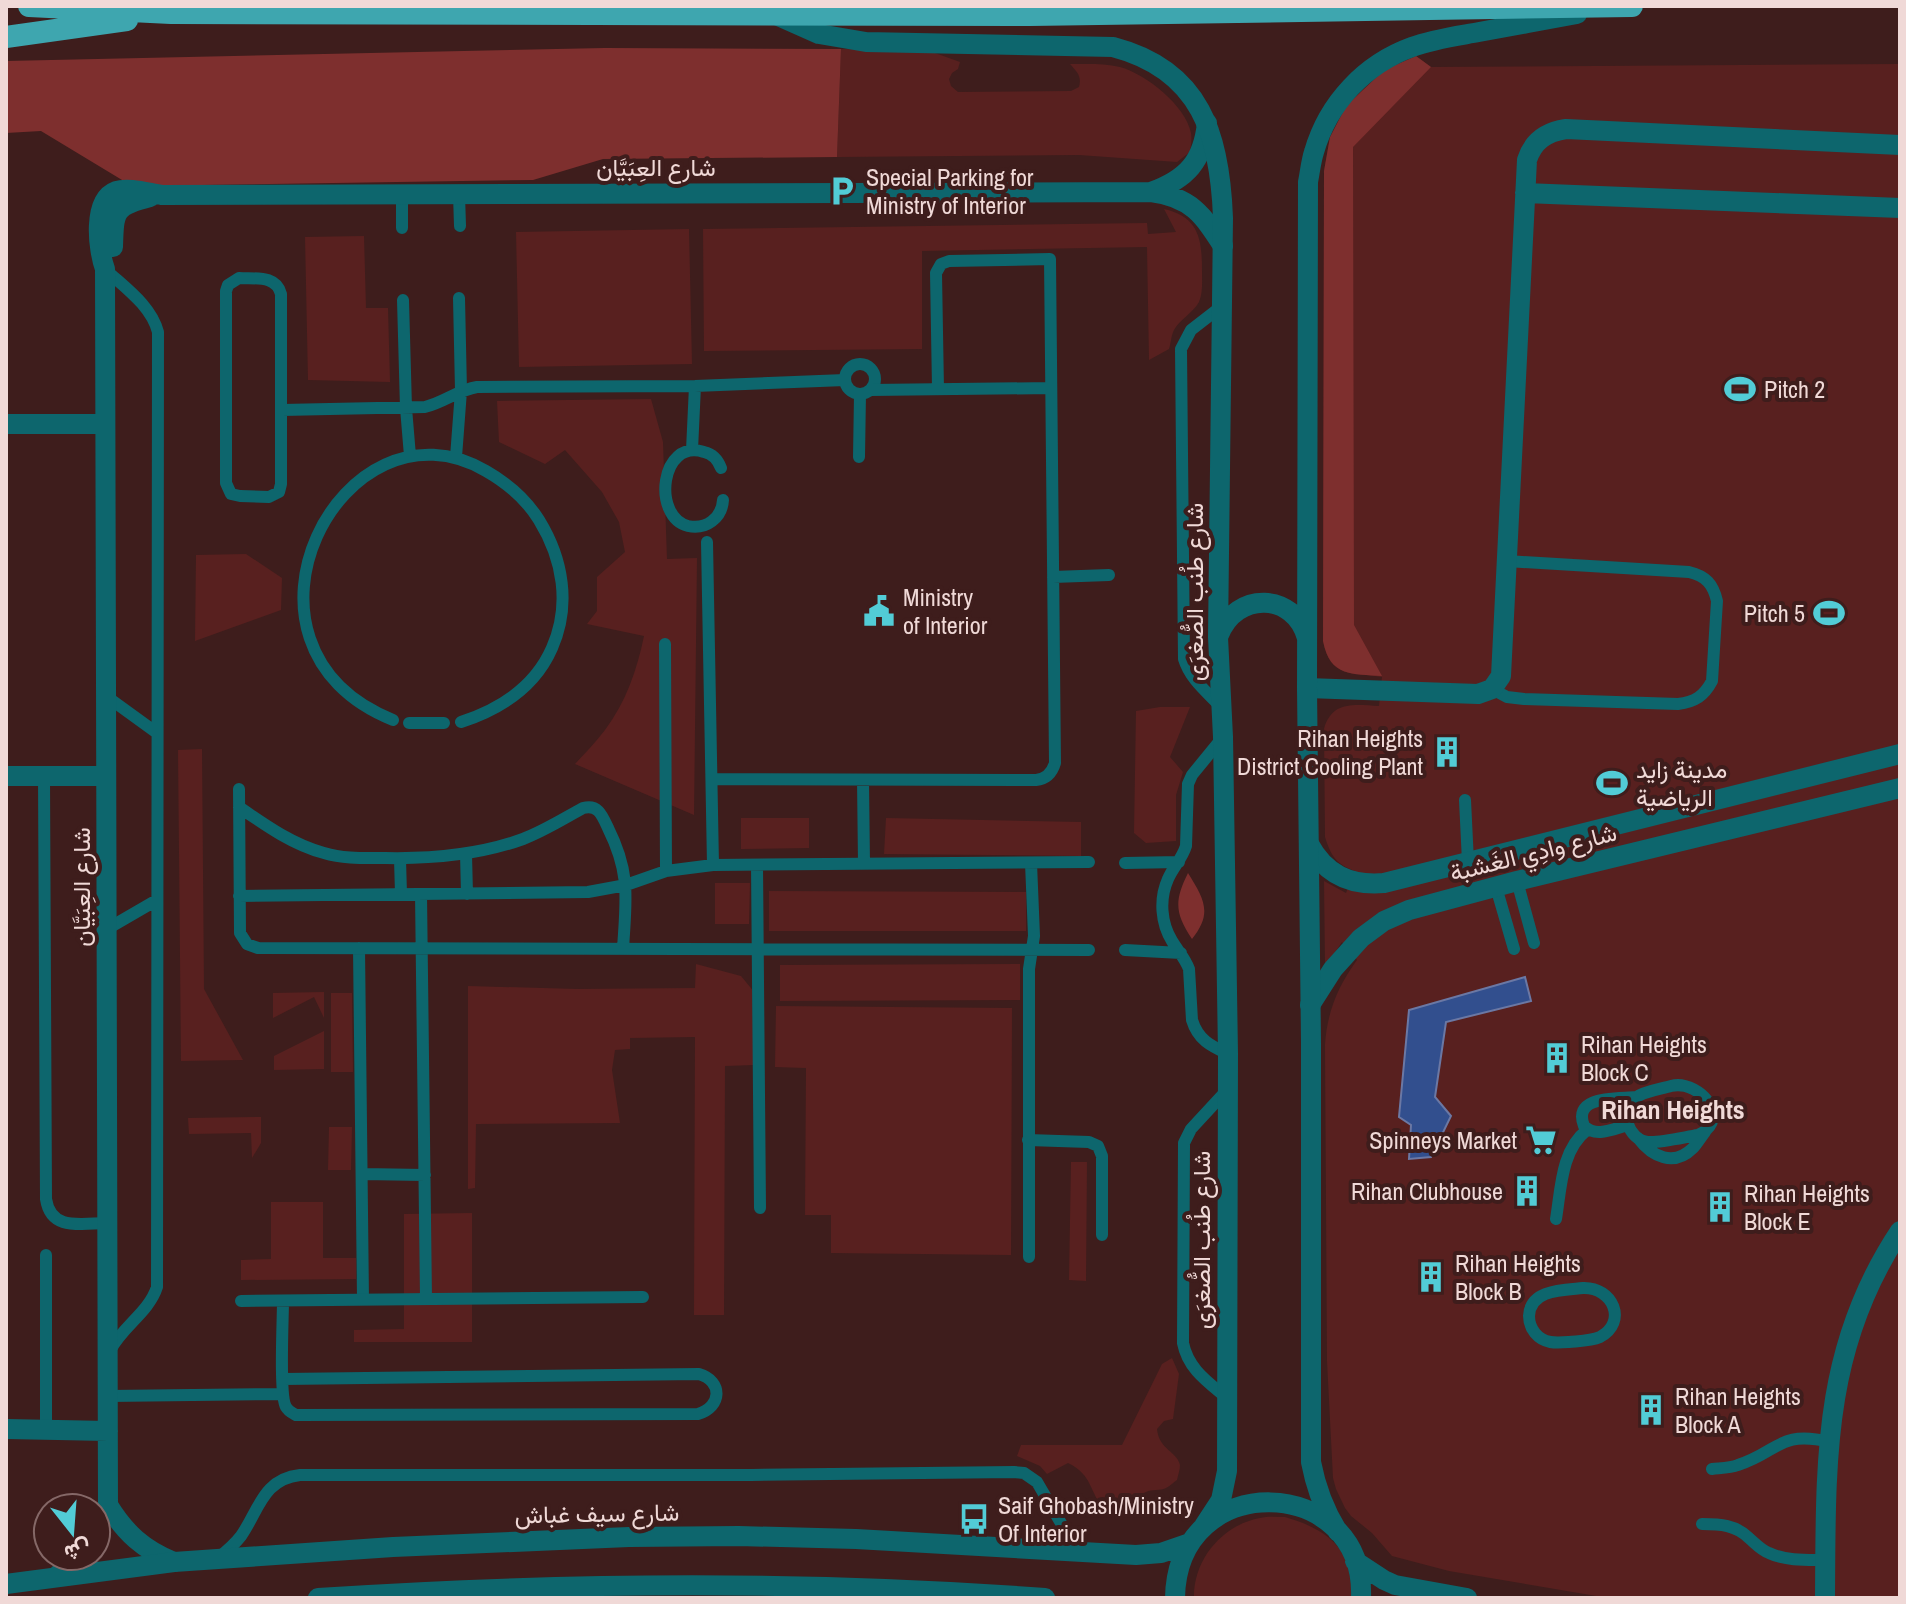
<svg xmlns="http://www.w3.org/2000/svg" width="1906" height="1604" font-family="'Archivo Narrow',Vazirmatn,sans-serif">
<rect width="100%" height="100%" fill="#3e1d1c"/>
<path fill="#58201f" d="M841,49h83l36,13 -2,7 -6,4 -3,6 2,7 7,6 113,-1 8,-4c3,-11 -2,-15 -9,-23 16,0 34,-1 50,3 26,7 66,39 71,66 1,6 0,13 -1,19l-13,10 -98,-7 -242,2z
M1416,56l15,11 469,-3v1534h-292l-159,-27 -57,-15 -20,-23 -21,-17 -6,-8 -9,-19 -3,-11 -6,-117 -2,-316c2,-33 13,-59 32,-85l-15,-18 -17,25 -1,-86 22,12 9,-22c-19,-7 -24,-15 -30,-34l-1,-108c8,-29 31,-24 55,-23l3,-29c-29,-5 -52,2 -59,-36l1,-470 6,-34z
M1164,209c35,8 38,30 38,62 0,10 1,22 -3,31 -6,11 -20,18 -25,28 -3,6 -3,13 -5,19l-20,11 -2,-113 -225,4v98l-218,2 -1,-122 444,-6 1,11 28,-2z
M689,229l3,135 -173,3 -3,-135z
M364,236l2,72h22l2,74 -82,-2 -3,-143z
M651,399l12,43 4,117 30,-1 -3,257 -119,-51c10,-11 21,-22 30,-34 21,-28 32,-60 39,-94l-57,-12 10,-13v-34l28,-25 -6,-30 -17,-30 -37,-42 -20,14 -46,-22 -2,-41z
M246,554l36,24 -1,32 -86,31 1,-86z
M1160,707h30l-20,50 13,15 -7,23v46l-30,2 -12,-10 2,-122z
M202,749l2,240 39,71 -62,1 -3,-311z
M741,818h68v30l-68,1z
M886,818l195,4v34l-197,-2z
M715,883h35l-1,41h-34z
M769,891l257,1v39h-257z
M696,964l45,12 14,17 -1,72 -29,1 -1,249h-30l1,-278 -65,1v11l-15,1 -3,20 8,53 -144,1 -1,64 -7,1v-203l109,3 118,-1z
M1020,964v36l-240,1v-36z
M324,992v26l-10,-21 -41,21v-25z
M331,993h21l1,79h-22z
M776,1006l236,2 -1,247 -180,-2v-38h-26l1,-147 -31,-1z
M324,1031v38l-50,1v-14z
M261,1117v26l-9,15 -1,-25 -62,1 -1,-16z
M329,1127h23l-1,43h-23z
M1071,1162h16l-1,119 -17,-1z
M271,1202h52v56h33v21l-115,1v-20l30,-1z
M472,1213v129h-118v-12l50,-1v-115z
M1172,1358l7,16 -6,45 -9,2 -7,8c2,21 20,22 23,36 0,5 -2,10 -3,15 -3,2 -7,6 -11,8 -6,3 -14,1 -20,4 -21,9 -10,22 -41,19 -16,-19 -12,-36 -37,-48l-21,11 -7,-8 -23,-10 4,-11h101l40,-81z
M1285,1517c24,7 50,18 61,43 4,11 5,26 8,38h-160c-1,-38 28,-73 66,-80 8,-2 17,-1 25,-1z"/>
<path fill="#7e2f2e" d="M605,48l236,1 -4,108 -234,2 -70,21 -401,6 -91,-55 -35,2v-72z
M1416,56l15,11 -78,80 1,478 28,51c-30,-2 -52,1 -59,-35l1,-470 6,-34 16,-31 38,-36z
M1188,873c16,26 25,40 4,66 -17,-26 -18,-38 -4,-66z"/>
<path fill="#324f8e" stroke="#6b78a4" stroke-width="2" d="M1525,977l6,24 -85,21 -11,75 16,19 -20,41 -22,2 2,-34 -12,-8 10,-107z"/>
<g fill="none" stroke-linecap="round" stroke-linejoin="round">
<path stroke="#0d666d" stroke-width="12" d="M402,194v34
M459,194l1,32
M105,269c19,18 46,36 53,63l-1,955c-8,25 -34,39 -46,62
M239,278c17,1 37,-3 42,16v190l-2,8 -10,5 -29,-1 -9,-2 -5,-11v-192l2,-6z
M403,300l3,108 4,48
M845 379a15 15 0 1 1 30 0a15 15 0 1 1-30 0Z
M870,390l181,-2
M282,410l143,-3c18,-4 33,-17 52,-20l218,-1 150,-6
M692,450l3,-64
M456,457l5,-66 -2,-93
M859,457l1,-63
M721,468c-3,-8 -8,-14 -17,-16 -44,-14 -52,65 -16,74 18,4 34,-8 35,-26
M707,542l6,323
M1053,577l56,-2
M665,644l1,227
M1492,689l15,8 17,2 154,5c17,-2 26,-8 34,-23l5,-80c-4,-17 -11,-25 -28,-29l-182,-11
M106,696l51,37
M1221,707c-14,-15 -31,-28 -37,-48l-3,-310 10,-19 31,-24
M393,720c-184,-74 -50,-332 93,-249 21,12 40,28 53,49 24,39 32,85 13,128 -17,39 -51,61 -91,74
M409,723h35
M1223,737l-31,38 -4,9 -2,62c-4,13 -13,21 -18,33 -9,20 -7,44 4,62 6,10 13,17 17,28l3,51c6,20 19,26 36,34
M44,776l2,423c5,33 36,24 62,24
M712,779l324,1c10,-1 16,-7 19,-17l-5,-504 -101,2 -8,3 -5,9 2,116
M863,780l1,84
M239,789l1,144 7,11 11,4 831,2
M1465,800l3,62
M239,807c26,18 54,38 85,46 20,6 40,5 61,5 46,1 94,-3 138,-19 21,-8 40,-20 60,-31 15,-4 19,7 25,20 23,46 18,71 15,121
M466,854l1,40
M400,859l1,35
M1125,863l54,-1
M757,865l3,343
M1517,881l17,62
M1496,887l18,62
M421,894l5,405
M239,896l349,-4 38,-7 40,-14 47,-6 376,-3
M107,929l50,-29
M359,948l4,352
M1125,950l56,3
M1671,1086c4,-1 10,-1 14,0 24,6 42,36 13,49 -13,2 -38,8 -50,7 -20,-2 -30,-33 -13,-44 9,-7 26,-9 36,-12z
M1628,1125c-15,4 -32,13 -44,1 -12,-31 33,-27 52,-29
M1638,1138c14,19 36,29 55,10 4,-4 8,-11 12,-16
M1028,1140l61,2 9,4 4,10v79
M362,1174l63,1
M1556,1219c5,-30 5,-69 31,-89
M46,1255v175
M1029,1257v-288l5,-33 -3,-73
M1583,1288c30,-1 45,34 17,49 -9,4 -21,4 -31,5 -13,1 -25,2 -34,-9 -4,-5 -6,-11 -6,-17 1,-27 35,-26 54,-28z
M241,1301l402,-4
M283,1301c0,18 -4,95 3,106 3,5 5,5 10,8l402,-1c24,-7 25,-33 1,-40l-416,5
M108,1396l175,-2
M1227,1398c-19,-16 -39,-29 -44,-55l1,-200 7,-14 37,-40
M1712,1469c9,-1 18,-1 26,-4 41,-13 40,-35 92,-23
M1702,1524c18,0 34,1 47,14 7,6 12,12 20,15 17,8 38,7 56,7
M218,1558c9,-7 16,-13 23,-22 18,-26 22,-57 59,-61h451l263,-3 10,1 13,9 28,48 17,22"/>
<path stroke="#0d666d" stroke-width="20" d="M1151,192c36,-13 52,-31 56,-69
M1525,193l375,15
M113,247c1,-36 1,-41 37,-50
M6,424h99
M1307,688l171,6 14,-5 9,-13 26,-516c6,-19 19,-28 39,-31l334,16
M6,776h100
M1309,844c16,30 41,42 75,39l516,-129
M1310,1005l23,-36 28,-31 23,-17 25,-11 108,-29 383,-93
M6,1429l102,2
M108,1505c17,28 36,45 66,57
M96,1532l12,-27 -3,-1236c-7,-19 -13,-69 11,-78 13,-4 32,2 46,4l989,-3c40,5 52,23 72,54
M56,1577l22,-21
M1825,1598c1,-135 -3,-250 75,-367"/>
<path stroke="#0d666d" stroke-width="20" d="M774,14l45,20 47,8 247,5c88,23 107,88 110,171l-5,419 5,100 5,317 -1,417 -6,29 -17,26
M1219,635c17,-44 75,-43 88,3
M1338,1532c-14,-22 -22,-44 -27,-70v-419l-4,-355 1,-506c2,-10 3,-21 6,-30 14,-49 51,-88 98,-105 21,-8 45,-11 67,-15 33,-6 65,-12 98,-18
M1355,1561l29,19 11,5 72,13
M6,1584l168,-22 219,-15 236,-10 110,-1 117,3 280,16 25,-2 29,-10
M318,1598c243,-16 485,-18 727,0
M1175,1598c2,-131 191,-124 186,0"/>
<path stroke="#3ea6af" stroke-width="22" d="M29,6l142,7 859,2 602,-9
M6,37l121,-17"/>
</g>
<defs>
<symbol id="parking-bare" viewBox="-9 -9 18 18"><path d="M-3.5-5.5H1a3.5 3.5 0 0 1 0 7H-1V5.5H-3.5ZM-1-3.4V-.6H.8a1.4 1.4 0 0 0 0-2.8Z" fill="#52ccd6" stroke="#3e1d1c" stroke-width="2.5" paint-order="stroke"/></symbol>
<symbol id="stadium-bare" viewBox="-9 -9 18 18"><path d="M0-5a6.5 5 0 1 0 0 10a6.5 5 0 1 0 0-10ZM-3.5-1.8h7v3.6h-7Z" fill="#52ccd6" stroke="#3e1d1c" stroke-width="2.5" paint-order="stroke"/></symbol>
<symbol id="civic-bare" viewBox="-9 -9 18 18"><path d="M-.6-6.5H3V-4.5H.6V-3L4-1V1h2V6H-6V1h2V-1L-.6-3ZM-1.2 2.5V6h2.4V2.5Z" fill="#52ccd6" stroke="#3e1d1c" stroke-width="2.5" paint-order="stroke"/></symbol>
<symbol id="building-bare" viewBox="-9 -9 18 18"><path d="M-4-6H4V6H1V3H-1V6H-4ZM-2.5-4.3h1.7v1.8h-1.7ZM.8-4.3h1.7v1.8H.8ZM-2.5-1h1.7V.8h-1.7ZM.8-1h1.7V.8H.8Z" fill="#52ccd6" stroke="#3e1d1c" stroke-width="2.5" paint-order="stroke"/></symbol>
<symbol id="supermarket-bare" viewBox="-9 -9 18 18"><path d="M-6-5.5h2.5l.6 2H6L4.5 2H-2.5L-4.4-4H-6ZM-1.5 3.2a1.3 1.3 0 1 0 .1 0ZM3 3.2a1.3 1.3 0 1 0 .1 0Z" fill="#52ccd6" stroke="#3e1d1c" stroke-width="2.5" paint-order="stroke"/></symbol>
<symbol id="bus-bare" viewBox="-9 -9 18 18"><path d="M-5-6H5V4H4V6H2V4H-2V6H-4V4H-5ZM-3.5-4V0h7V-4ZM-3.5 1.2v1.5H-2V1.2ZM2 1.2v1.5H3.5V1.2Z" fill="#52ccd6" stroke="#3e1d1c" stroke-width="2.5" paint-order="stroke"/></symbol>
</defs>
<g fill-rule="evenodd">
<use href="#parking-bare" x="820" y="169" width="44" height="44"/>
<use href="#stadium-bare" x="1718" y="367" width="44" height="44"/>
<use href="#civic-bare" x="857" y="589" width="44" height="44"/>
<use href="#stadium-bare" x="1807" y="591" width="44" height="44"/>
<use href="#building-bare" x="1425" y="730" width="44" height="44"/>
<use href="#stadium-bare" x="1590" y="761" width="44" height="44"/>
<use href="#building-bare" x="1535" y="1036" width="44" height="44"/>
<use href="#supermarket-bare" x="1519" y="1118" width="44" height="44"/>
<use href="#building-bare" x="1505" y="1169" width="44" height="44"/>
<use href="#building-bare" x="1698" y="1185" width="44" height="44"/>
<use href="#building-bare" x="1409" y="1255" width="44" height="44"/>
<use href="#building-bare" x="1629" y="1388" width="44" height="44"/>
<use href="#bus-bare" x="952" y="1497" width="44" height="44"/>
</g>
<g text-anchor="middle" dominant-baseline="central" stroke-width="8" stroke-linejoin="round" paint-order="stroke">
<g font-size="24" fill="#f0d9d7" stroke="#3e1d1c">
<text x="656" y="167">شارع العِبَيَّان</text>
<text transform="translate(1194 592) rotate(-90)">شارع طُنب الصُّغرَى</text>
<text transform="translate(1533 852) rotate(-14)">شارع وادِي الغَشبة</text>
<text transform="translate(81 887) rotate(-90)">شارع العِبَيَّان</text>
<text transform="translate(1201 1240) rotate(-90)">شارع طُنب الصُّغرَى</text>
<text transform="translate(597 1513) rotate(-1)">شارع سيف غباش</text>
</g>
<g font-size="24" fill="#f0d9d7" stroke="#3e1d1c" text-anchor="start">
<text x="866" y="177">Special Parking for<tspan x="866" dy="28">Ministry of Interior</tspan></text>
<text x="1764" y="389">Pitch 2</text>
<text x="903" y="597">Ministry<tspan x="903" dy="28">of Interior</tspan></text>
<text x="1805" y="613" text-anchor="end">Pitch 5</text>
<text x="1423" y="738" text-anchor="end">Rihan Heights<tspan x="1423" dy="28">District Cooling Plant</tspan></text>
<text x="1636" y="769">مدينة زايد<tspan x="1636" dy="28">الرياضية</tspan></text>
<text x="1581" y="1044">Rihan Heights<tspan x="1581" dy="28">Block C</tspan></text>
<text x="1517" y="1140" text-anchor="end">Spinneys Market</text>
<text x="1503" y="1191" text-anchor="end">Rihan Clubhouse</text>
<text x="1744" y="1193">Rihan Heights<tspan x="1744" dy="28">Block E</tspan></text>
<text x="1455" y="1263">Rihan Heights<tspan x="1455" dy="28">Block B</tspan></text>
<text x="1675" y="1396">Rihan Heights<tspan x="1675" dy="28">Block A</tspan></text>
<text x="998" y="1505">Saif Ghobash/Ministry<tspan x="998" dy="28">Of Interior</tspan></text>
</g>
<g font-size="26" font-weight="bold" fill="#f0d9d7" stroke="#3e1d1c">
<text x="1673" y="1109">Rihan Heights</text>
</g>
</g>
<rect width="1906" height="1604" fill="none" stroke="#f0d9d7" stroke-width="16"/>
<g transform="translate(72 1532) rotate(163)"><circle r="38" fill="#3e1d1c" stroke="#856867" stroke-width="2"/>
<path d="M0-6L14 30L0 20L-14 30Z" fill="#52ccd6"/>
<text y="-12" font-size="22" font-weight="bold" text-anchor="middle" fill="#f0d9d7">ش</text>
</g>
</svg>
